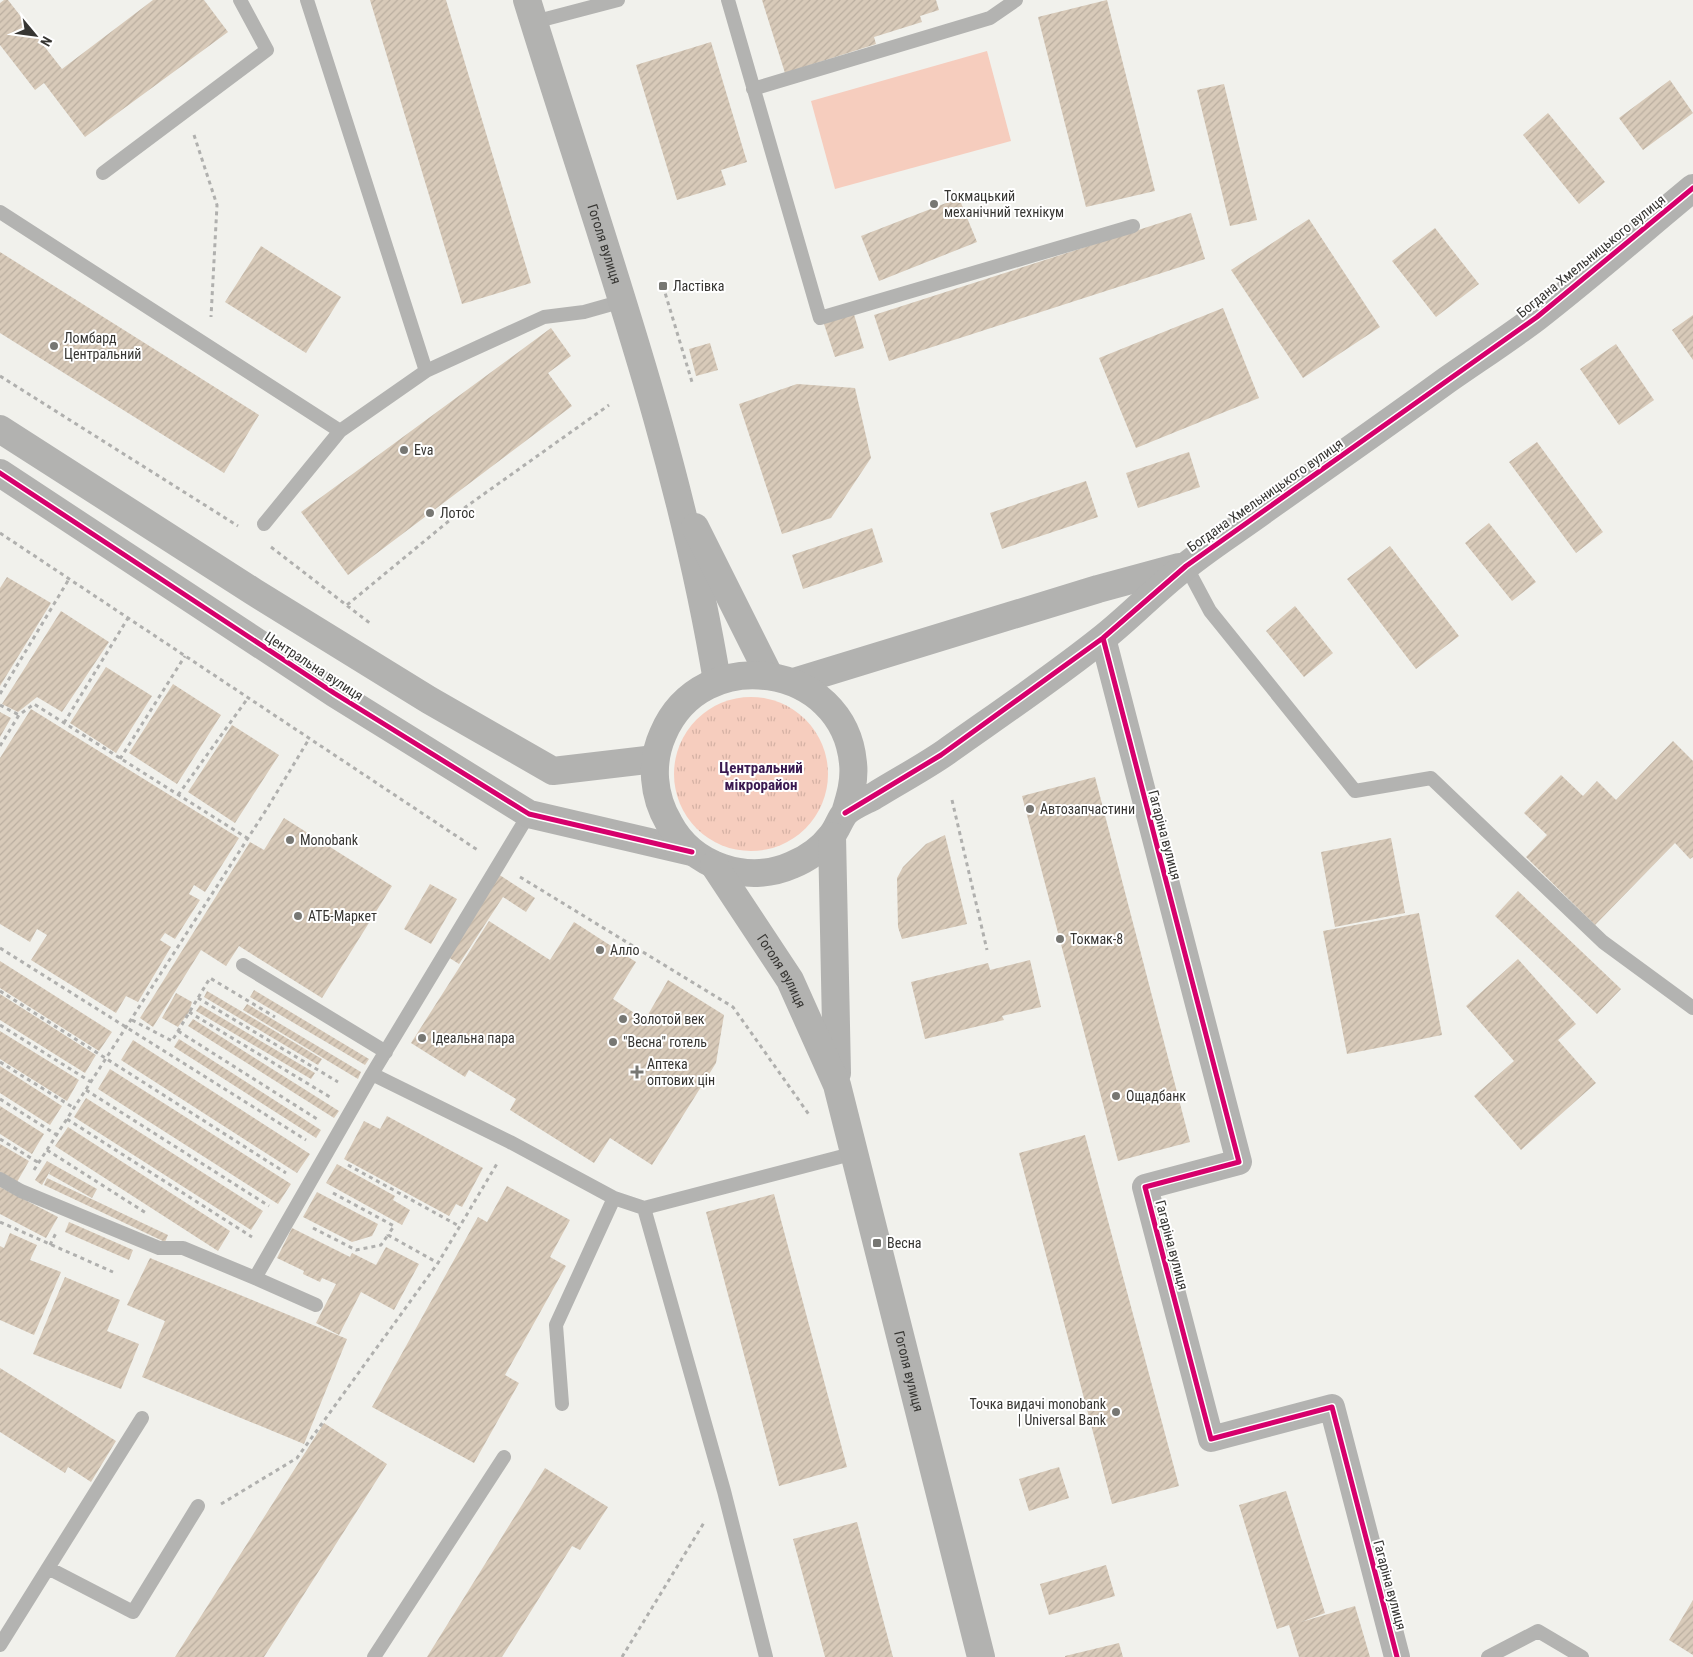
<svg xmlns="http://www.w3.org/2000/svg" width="1693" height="1657" font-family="'Roboto Condensed',sans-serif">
<defs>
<pattern id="grass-tufts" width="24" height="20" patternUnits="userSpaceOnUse" patternTransform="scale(1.25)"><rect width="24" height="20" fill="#f6cdbe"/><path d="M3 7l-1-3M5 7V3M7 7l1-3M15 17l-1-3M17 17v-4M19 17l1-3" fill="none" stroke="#d4b1a4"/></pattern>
<pattern id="building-hatch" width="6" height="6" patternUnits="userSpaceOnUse" patternTransform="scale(1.25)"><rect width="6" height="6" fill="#d8cab9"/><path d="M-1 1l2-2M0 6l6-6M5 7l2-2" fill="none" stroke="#baaea0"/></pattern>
</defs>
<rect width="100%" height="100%" fill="#f1f1ec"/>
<path fill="url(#grass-tufts)" d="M674 774a77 77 0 1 1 154 0a77 77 0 1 1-154 0Z"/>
<path fill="#f6cdbe" d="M987,51l24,90 -176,48 -24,-88z"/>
<path fill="url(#building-hatch)" d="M4,0h4l54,69 91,-69h51l24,32 -143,105 -41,-54 -9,7 -35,-45v-42z
M370,0h76l85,283 -69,21z
M762,0h174l3,10 -19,6 2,6 -48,15 2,7 -91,29z
M1107,0l48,191 -69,16 -48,-190z
M711,42l36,120 -26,8 5,15 -49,15 -41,-135z
M1670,80l23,33 -50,37 -24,-32z
M1224,84l33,136 -27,6 -33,-136z
M1548,113l57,69 -26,22 -56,-69z
M959,198l18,44 -98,39 -18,-45z
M1191,213l14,46 -316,102 -15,-46z
M1309,219l71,108 -77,51 -72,-108z
M1435,228l44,56 -43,33 -44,-56z
M261,246l80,51 -35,56 -81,-51z
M0,252l259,163 -35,58 -224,-140z
M1223,308l36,90 -123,50 -37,-90z
M853,311l11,37 -29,9 -12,-36z
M1693,315v45l-21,-30z
M551,328l20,28 -23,17 24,33 -224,169 -47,-63z
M710,343l8,27 -22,6 -7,-27z
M1616,344l38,56 -35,25 -39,-56z
M797,384l58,4 16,70 -40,60 -49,16 -43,-130z
M1537,442l66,90 -27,21 -67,-91z
M1189,452l11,35 -62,21 -12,-35z
M1086,481l12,36 -96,32 -12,-36z
M1489,523l47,59 -24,19 -47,-58z
M872,528l11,34 -80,27 -11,-34z
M1390,546l69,90 -43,33 -69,-90z
M7,577l44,26 -51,83v-98z
M1295,606l38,47 -29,24 -38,-46z
M61,611l48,31 -47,70 -25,-15 -19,15 -16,-8z
M106,667l46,29 -36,57 -46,-30z
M173,684l48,31 -44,69 -48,-31z
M31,709l208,129 -34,54 -11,-7 -5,9 11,6 -25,39 -10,-6 -5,7 11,7 -33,55 -12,-6 -10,17 -85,-53 16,-25 -10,-6 -7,13 -30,-18v-166z
M0,712l11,6 -11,19z
M232,725l47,30 -44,68 -47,-31z
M1673,741l20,20v96l-3,2 -15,-16 -80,82 -69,-68 21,-22 -23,-22 37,-38 22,21 14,-15 19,19z
M1095,777l95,365 -72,19 -96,-365z
M284,818l108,68 -70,112 -83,-52 -13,20 -25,-16 -48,77 -13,-9 110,-176 14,8z
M945,835l22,89 -65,15 -4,-12 -1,-49 6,-11 23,-23z
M1391,838l14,75 -70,14 -14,-75z
M498,874l37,24 -9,14 -23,-15 -44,67 -14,-9z
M430,884l27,15 -26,45 -27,-15z
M1518,891l103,98 -24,25 -102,-98z
M1419,913l23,122 -95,19 -24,-123z
M489,921l61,39 24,-38 62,40 -23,37 32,21 23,-40 56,35 -8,48 -64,102 -42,-27 -16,25 -84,-53 6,-11 -47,-29 -4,7 -54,-34z
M1518,959l58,65 -18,16 38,43 -75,67 -47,-54 40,-35 -48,-55z
M1030,960l11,47 -39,9 2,4 -79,19 -14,-57 77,-19 2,7z
M0,961l112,71 -13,19 -99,-63z
M254,990l115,69 -4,6 -115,-68z
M207,991l115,68 -4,6 -114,-68z
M176,993l16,9 -3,10 -11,15 -16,-9z
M0,994l96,61 -11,18 -85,-53z
M247,1004l114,68 -3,7 -115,-69z
M200,1005l115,68 -4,6 -115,-68z
M193,1019l146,92 -5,7 -146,-92z
M0,1031l79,49 -12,21 -67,-42z
M179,1039l142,91 -5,8 -142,-91z
M133,1040l177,114 -13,19 -176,-113z
M0,1066l62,40 -12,19 -50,-32z
M110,1069l181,115 -13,20 -180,-115z
M86,1098l177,113 -12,19 -177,-113z
M0,1106l44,28 -12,20 -32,-20z
M387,1116l96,52 -21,39 -6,-3 -7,12 -105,-57 20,-38 16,8z
M68,1127l162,104 -12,20 -163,-105z
M1085,1135l94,351 -67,18 -93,-351z
M0,1144l29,17 -12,21 -17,-10z
M47,1161l50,28 -5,9 -43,-24 3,-6 -10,17 -7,-5z
M337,1164l58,32 -2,4 17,10 -8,15 -76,-42z
M47,1178l121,57 -3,7 -121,-57z
M507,1186l63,34 -20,37 16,9 -61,109 14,8 -45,80 -102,-56 106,-190 9,5z
M0,1187l58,30 -12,21 -46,-24z
M317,1192l61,32 -6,12 -20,6 -49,-25z
M774,1194l73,273 -68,19 -73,-274z
M69,1222l64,28 -4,10 -64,-28z
M292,1228l58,29 2,-4 24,12 10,-18 33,17 -25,46 -33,-18 -22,43 -23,-12 20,-39 -14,-6 -2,4 -17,-8 1,-3 -27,-13z
M10,1233l27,12 -7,15 31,12 -27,63 -34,-15v-74l4,2z
M150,1258l197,81 -43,105 -162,-67 23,-56 -38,-16z
M65,1277l55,23 -13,31 32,13 -18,45 -88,-35z
M0,1368l116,73 -25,41 -23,-15 -3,6 -65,-41z
M324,1423l63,41 -123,193h-89z
M1059,1467l10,31 -40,13 -10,-32z
M545,1468l63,39 -28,43 -8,-4 -70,111h-75z
M1286,1491l39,122 -24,9 54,-16 15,51h-71l-10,-32 -12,4 -38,-124z
M857,1522l36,135h-68l-32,-118z
M1106,1565l9,31 -66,19 -9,-31z
M1693,1600v55l-24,-15z
M1119,1643l4,14h-58v-1z"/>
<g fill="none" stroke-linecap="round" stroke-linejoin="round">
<path stroke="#b0b0ae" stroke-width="3" stroke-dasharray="4 4" stroke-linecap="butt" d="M194,135l23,70 -6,112
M663,286l29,96
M0,376l238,150
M0,533l479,318
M271,547l100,77
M347,605l120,-99 142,-101
M0,694l69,-115
M0,705l19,10
M64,723l64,-105
M0,746l19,-31 15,-11 213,134
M120,759l65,-103
M178,795l70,-97
M952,800l35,150
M520,877l213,130 77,109
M0,948l306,192
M0,991l286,182
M198,998l140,84
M189,1012l141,85
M132,1020l40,21 38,-63 65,39
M0,1025l91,57
M178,1031l139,88
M0,1062l74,46
M86,1090l183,116
M0,1099l57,36
M67,1119l185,118
M0,1139l39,24
M47,1150l99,63
M348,1165l111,61
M34,1170l234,-363 41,-68
M333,1193l61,33 -6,9 50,28
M0,1222l113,50
M313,1228l43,22 25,-5 7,-10
M50,1245l6,-12
M221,1504l76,-46 141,-195 60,-101
M622,1657l83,-136"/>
<path stroke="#b3b3b1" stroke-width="14" d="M307,0l119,371
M728,0l92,318 313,-92
M534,22l84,-22
M753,89l237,-71 26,-18
M103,173l164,-123 -27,-50
M0,212l340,219 86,-60 118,-54 40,-5 39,-11
M264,524l76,-93
M1186,566l24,45 145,180 76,-13 172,164 90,66
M529,814l-157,260 138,68 104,56 30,10 211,-55
M243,965l143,87
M0,1179l21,12 138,57h24l72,30
M644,1208l80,283 42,166
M316,1305l-61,-27 117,-204
M562,1404l-6,-79 58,-127
M48,1568l94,-150
M0,1645l48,-77 85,44 65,-106
M374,1657l130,-200
M1488,1657l50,-26 44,26"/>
<path stroke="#b3b3b1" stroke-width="26" d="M1103,638l136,524 -94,25 66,252 121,-32 65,250"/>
<g stroke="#b2b2b0" stroke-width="28">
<path id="s1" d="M527,0c69,225 152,448 190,681"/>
<path d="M0,429l254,163 175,108 124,71 102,-12"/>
<path d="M0,473l334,220 195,121 163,38"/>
<path d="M695,527l74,148"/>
<path d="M794,682l304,-93 81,-22"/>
<path d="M845,813c5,-16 10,-32 8,-50 -9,-100 -151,-121 -190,-29 -13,29 -10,62 6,89 23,43 78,62 123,42 15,-6 30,-17 40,-30 5,-6 8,-16 13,-22 7,-7 20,-12 29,-17 24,-15 49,-28 72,-44 52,-37 107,-74 157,-114 29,-23 54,-50 83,-72 26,-21 55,-39 82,-59 60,-42 120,-84 179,-127 30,-21 61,-41 90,-63 53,-41 104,-86 156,-129"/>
<path d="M832,836l5,237"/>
<path id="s2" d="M714,865l76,115 47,105 144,572"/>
</g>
<defs>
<path id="cycleway" d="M0,473l334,220 195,121 163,38
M1103,638l136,524 -94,25 66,252 121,-32 65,250
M845,813l96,-58 162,-117 83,-72 351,-249 156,-129"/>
</defs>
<use href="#cycleway" stroke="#fff" stroke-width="8"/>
<use href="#cycleway" stroke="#d6006c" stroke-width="5"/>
</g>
<g fill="#777773" stroke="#fff" stroke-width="2">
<circle cx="934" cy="204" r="5"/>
<rect x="658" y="281" width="10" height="10" rx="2.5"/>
<circle cx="54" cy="346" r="5"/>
<circle cx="404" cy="450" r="5"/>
<circle cx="430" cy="513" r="5"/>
<circle cx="1030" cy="809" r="5"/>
<circle cx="290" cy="840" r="5"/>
<circle cx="298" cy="916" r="5"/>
<circle cx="1060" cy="939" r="5"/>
<circle cx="600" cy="950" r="5"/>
<circle cx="623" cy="1019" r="5"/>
<circle cx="422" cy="1038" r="5"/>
<circle cx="613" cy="1042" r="5"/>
<path d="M634.5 1064.5h5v5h5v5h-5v5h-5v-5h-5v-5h5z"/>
<circle cx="1116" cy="1096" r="5"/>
<rect x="872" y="1238" width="10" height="10" rx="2.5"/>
<circle cx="1116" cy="1412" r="5"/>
</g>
<g text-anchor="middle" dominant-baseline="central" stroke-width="4" stroke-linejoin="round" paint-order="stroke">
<g font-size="14" fill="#363532" stroke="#fff" text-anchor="start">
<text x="944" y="196">Токмацький<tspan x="944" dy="16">механічний технікум</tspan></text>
<text x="673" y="286">Ластівка</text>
<text x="64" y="338">Ломбард<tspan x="64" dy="16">Центральний</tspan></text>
<text x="414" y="450">Eva</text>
<text x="440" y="513">Лотос</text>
<text x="1040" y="809">Автозапчастини</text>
<text x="300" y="840">Monobank</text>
<text x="308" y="916">АТБ-Маркет</text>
<text x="1070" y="939">Токмак-8</text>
<text x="610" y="950">Алло</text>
<text x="633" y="1019">Золотой век</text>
<text x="432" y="1038">Ідеальна пара</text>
<text x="623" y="1042">"Весна" готель</text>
<text x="647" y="1064">Аптека<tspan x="647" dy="16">оптових цін</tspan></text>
<text x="1126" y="1096">Ощадбанк</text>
<text x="887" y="1243">Весна</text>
<text x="1106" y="1404" text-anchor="end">Точка видачі monobank<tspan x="1106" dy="16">| Universal Bank</tspan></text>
</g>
<g font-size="14" fill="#363532" stroke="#fff">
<text stroke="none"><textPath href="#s1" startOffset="256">Гоголя вулиця</textPath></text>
<text transform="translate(1591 256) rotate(-39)">Богдана Хмельницького вулиця</text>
<text transform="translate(1265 495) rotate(-35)">Богдана Хмельницького вулиця</text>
<text transform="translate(314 666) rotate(33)">Центральна вулиця</text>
<text transform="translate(1165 835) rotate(75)">Гагаріна вулиця</text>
<text stroke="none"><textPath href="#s2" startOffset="126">Гоголя вулиця</textPath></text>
<text transform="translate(1172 1245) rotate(75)">Гагаріна вулиця</text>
<text stroke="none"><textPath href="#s2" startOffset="548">Гоголя вулиця</textPath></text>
<text transform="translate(1390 1585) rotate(75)">Гагаріна вулиця</text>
</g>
<g font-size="15" font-weight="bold" fill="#3a1950" stroke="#fff">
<text x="761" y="768">Центральний<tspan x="761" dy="17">мікрорайон</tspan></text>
</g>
</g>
<g transform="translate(35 35) rotate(119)" stroke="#ffffff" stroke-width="4" paint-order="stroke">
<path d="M0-4L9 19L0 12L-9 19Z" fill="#363532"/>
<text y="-8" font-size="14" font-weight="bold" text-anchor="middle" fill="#363532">N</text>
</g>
</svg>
